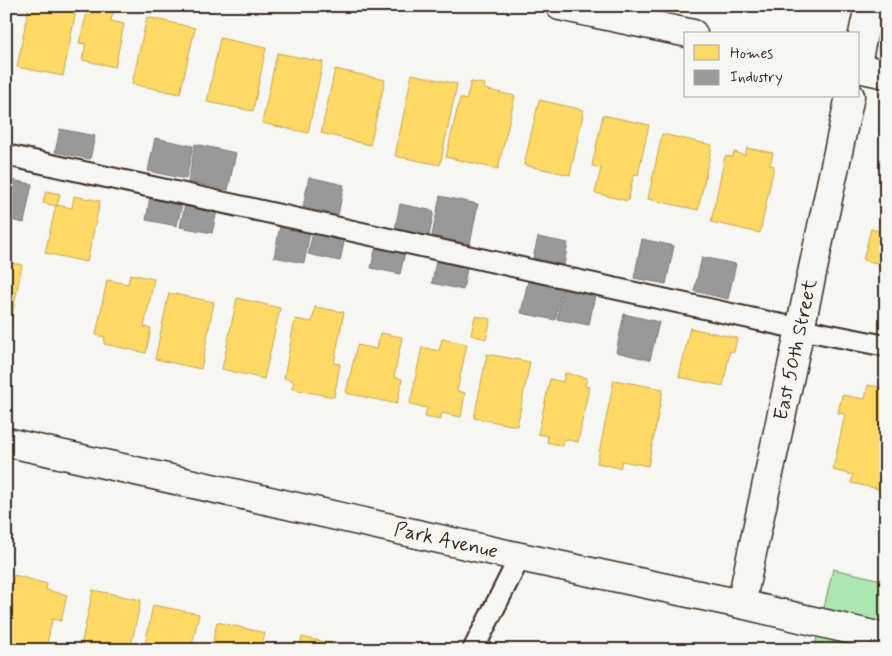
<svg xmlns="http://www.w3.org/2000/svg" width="892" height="656" font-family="Mynerve,sans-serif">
<rect width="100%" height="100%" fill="#f6f6f2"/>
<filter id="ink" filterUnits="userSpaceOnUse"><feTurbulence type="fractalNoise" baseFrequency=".02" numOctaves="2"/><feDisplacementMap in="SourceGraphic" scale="10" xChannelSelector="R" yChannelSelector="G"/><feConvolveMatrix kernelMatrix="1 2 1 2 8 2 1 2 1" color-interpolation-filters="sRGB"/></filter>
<g filter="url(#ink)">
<path fill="#a9e9b1" stroke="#728a68" d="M833,569l53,12v69h-72z"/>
<path fill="#ffd966" stroke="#c4a450" d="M6,6h6l-6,16z
M29,6h48l-14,70 -46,-9z
M89,6l25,3 -3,12 13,3 -9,43 -33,-7 4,-16 -7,-1z
M147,17l48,11 -15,66 -48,-10z
M220,38l46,10 -13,63 -46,-9z
M277,53l46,9 -15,71 -46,-10z
M335,69l50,11 -15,65 -49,-12z
M412,74l45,10 -17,81 -45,-9z
M471,82l14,2 -1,5 31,7 -17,73 -52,-12 14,-59 6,2z
M539,100l45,10 -14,65 -46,-10z
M603,115l46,10 -11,50 -4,-1 -6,27 -33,-8 6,-25 -9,-2z
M662,134l50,11 -14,65 -50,-11z
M747,148l26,5 -3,12 4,1 -14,67 -49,-11 14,-66 8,1 1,-5 11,3z
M46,191l14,3 -3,12 -14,-3z
M74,196l26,5 -13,61 -42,-9 11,-48 16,3z
M886,206v59l-23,-5 8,-31 9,2z
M6,262l16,3 -12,61 -4,-1z
M130,274l24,5 -10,48 7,1 -5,25 -42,-9 1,-7 -9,-2 11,-55 21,4z
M169,293l45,9 -13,67 -46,-10z
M237,298l43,10 -16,71 -42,-10z
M315,307l29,5 -10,51 6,1 -6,33 -42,-8 2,-8 -10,-3 11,-59 17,3z
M475,316l16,3 -5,20 -15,-4z
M690,328l47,10 -3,14 -4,-1 -7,35 -44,-9z
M380,333l22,4 -8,40 8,2 -5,25 -51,-11 11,-48 20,4z
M442,339l25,5 -10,47 8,2 -4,24 -19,-4 -2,7 -15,-3 2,-9 -17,-4 12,-57 17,4z
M487,354l43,8 -13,64 -43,-8z
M565,373l22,5 -2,8 4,1 -11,55 -14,-3 -1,7 -16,-4 1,-6 -10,-2 12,-55 13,3z
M614,380l49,9 -15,77 -26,-5 -2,7 -23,-5z
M868,385l18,3 -2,26 2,1v21l-7,33 7,2 -3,19 -32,-7 2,-8 -20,-5 12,-56 -7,-1 4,-18 23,4z
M14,575l33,9 -1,6 21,5 -6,26 -9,-2 -6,31h-40v-40z
M93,590l48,10 -11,50h-50z
M153,605l46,9 -8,36h-47z
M217,622l48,11 -4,17h-50z
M302,637l45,10 -1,3h-47z"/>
<path fill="#999" stroke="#7d7874" d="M60,129l35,7 -5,23 -35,-7z
M155,138l38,8 -7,33 -38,-8z
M195,144l41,9 -8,37 -40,-8z
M309,177l35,8 -6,30 -35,-8z
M6,179l26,5 -8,39 -18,-4z
M440,196l38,8 -8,40 -38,-8z
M150,197l32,7 -5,22 -31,-6z
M185,204l32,7 -5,22 -32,-6z
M400,204l34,7 -5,25 -34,-7z
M280,226l30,6 -6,31 -30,-6z
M313,232l32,6 -5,23 -32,-7z
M538,237l30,6 -4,22 -31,-7z
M642,239l32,7 -8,38 -32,-6z
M376,246l29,6 -5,22 -29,-6z
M702,257l34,7 -8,35 -34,-8z
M436,261l31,7 -4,22 -31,-7z
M528,281l34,7 -7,32 -34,-7z
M563,289l32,6 -6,30 -32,-6z
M624,314l35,8 -9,38 -34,-8z"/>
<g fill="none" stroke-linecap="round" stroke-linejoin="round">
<defs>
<path id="service" d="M6,155l794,174 86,17
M473,650l47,-93"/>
<g id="minor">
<path d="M560,6l133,28"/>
<path d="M858,58l11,-52"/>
<path d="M858,68l28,6"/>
<path id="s1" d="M6,442l514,115 221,47 145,34"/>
<path id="s2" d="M741,604l109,-508"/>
</g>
</defs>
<use href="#service" stroke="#3b2a1e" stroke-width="24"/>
<use href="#minor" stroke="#3b2a1e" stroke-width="31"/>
<use href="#service" stroke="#f6f6f2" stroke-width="20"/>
<use href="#minor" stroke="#f6f6f2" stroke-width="28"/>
</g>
</g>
<g text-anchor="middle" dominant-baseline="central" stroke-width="5" stroke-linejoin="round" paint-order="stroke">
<g font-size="20" fill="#3b2a1e" stroke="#f6f6f2">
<text stroke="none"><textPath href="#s2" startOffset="260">East 50th Street</textPath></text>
<text stroke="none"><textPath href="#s1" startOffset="451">Park Avenue</textPath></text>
</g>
</g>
<rect width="892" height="656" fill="none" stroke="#f6f6f2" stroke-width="25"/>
<rect x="12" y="12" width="867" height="631" fill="none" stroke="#3b2a1e" stroke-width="2" filter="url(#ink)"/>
<rect x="684" y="32" width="175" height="65" fill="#f6f6f2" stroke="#aba49d"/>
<rect x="694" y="45" width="25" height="15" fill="#ffd966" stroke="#aba49d"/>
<text x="730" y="58" font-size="15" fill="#3b2a1e">Homes</text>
<rect x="694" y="70" width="25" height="15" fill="#999999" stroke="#aba49d"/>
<text x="730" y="82" font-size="15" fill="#3b2a1e">Industry</text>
</svg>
